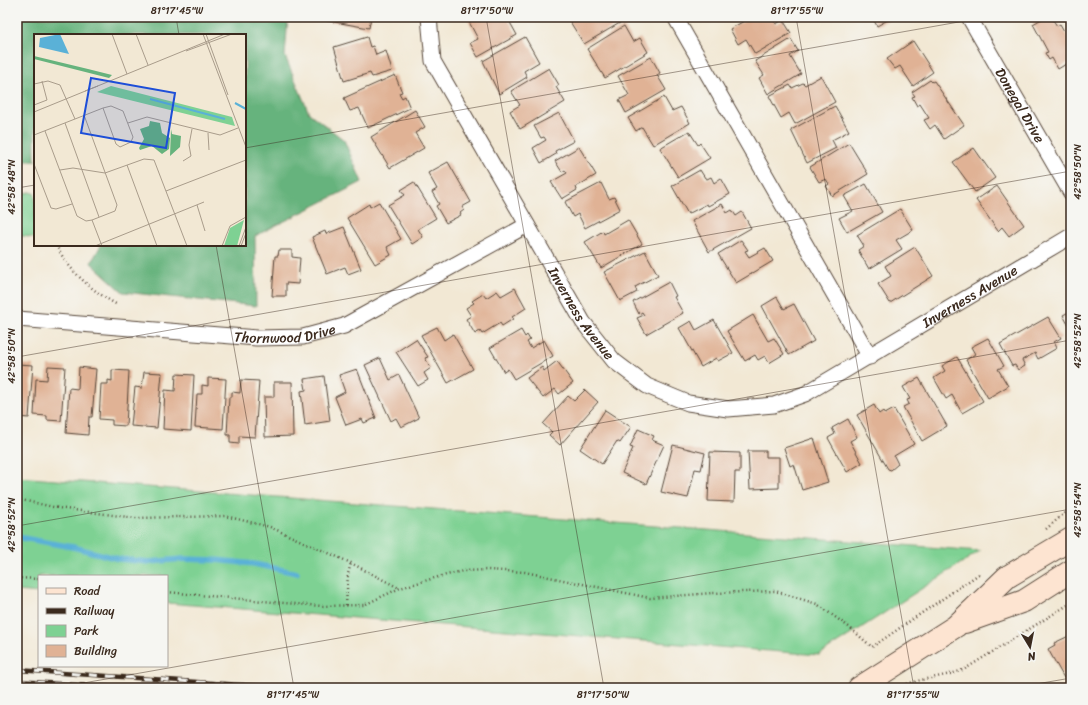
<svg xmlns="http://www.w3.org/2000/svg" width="1088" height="705" font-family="Sriracha,sans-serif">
<rect width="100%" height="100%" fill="#f6f6f2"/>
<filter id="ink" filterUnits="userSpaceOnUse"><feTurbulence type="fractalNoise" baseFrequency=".025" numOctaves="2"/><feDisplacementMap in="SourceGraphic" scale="8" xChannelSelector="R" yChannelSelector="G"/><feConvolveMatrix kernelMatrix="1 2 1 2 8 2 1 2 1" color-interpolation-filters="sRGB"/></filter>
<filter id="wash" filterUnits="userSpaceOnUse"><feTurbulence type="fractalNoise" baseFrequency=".012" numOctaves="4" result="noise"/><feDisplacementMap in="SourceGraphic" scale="16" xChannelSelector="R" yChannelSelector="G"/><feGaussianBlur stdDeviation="0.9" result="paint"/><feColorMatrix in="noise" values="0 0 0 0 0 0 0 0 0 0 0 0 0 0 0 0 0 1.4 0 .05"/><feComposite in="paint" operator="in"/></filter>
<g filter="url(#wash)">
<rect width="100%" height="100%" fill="#f2e8d4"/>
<path fill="#7ed193" stroke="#5c7e58" d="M31,192l4,2v44l-18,-3v-41z
M17,477l963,74 -161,104 -652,-52v-27h-128v17l-22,-2z"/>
<path fill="#66b37d" stroke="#506e4e" d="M17,17h271l-3,39 24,57 35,27 18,42 -107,54 1,70 -133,-14 -32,-29 10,-18h144v-210h-210v126h-18z"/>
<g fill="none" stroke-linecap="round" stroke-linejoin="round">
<path stroke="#5ab1d7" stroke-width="5.5" d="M17,537l56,10 46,12 30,3 34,-3 32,1 39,4 43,9"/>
</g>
<g id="blocks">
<path fill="#e0b295" d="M323,17h48l-2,11 -46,-8z
M474,17h33l10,18 -39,22 -8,-14 8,-4 -10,-19z
M567,17h63l-46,27z
M751,17h21l4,7 7,-4 8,13 -36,21 -9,-15 -8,5 -8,-15z
M872,17h21l-16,9z
M1045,17h6l6,9 3,-2 11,19v18l-13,8 -6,-11 -3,2 -4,-7 3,-1 -15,-28z
M624,26l9,16 7,-4 8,14 -43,26 -18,-29z
M367,37l3,10 3,-1 3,9 10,-4 6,20 -20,6 -2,-4 -26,8 -10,-34z
M525,37l14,25 -15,9 3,6 -28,17 -16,-33z
M791,39l7,12 -8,5 11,18 -33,20 -9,-16 5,-3 -9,-14z
M913,41l20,31 -20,14 -13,-20 -5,3 -8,-10z
M651,57l9,16 -3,2 9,15 -40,23 -7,-13 10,-5 -11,-19z
M549,68l10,17 -3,2 9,15 -45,27 -10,-18 10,-6 -9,-14z
M395,75l7,17 -3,1 3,5 3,-2 5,12 -42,20 -9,-20 -9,3 -6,-13z
M821,76l14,26 -40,22 -6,-11 -8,5 -12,-22 21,-11 2,3 11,-5 2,2z
M930,80l2,2 2,-1 30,44 -20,14 -9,-14 -5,4 -6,-9 5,-2 -9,-14 -3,2 -5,-9 3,-1 -3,-4z
M664,97l8,14 9,-4 9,16 -37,22 -11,-18 -6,4 -8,-13z
M835,106l14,25 -17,9 4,8 -29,15 -16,-33z
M415,110l10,17 -10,6 9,15 -34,20 -19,-31z
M559,113l15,28 -19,10 1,3 -15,9 -8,-15 13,-8 -2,-3 -3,1 -7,-12z
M689,131l9,14 2,-2 10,15 -32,19 -18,-29z
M849,143l19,31 -36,22 -6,-10 3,-2 -3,-5 -7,3 -9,-15z
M579,147l17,28 -20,12 1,3 -15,9 -11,-17 16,-9 -2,-3 -3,2 -7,-11z
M974,148l21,30 -20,14 -22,-30z
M448,162l23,40 -9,5 2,3 -4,3 1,2 -15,8 -10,-17 3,-2 -7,-12 5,-3 -9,-16z
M700,170l5,8 2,1 4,-2 3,6 7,-5 9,16 -22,12 -1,-2 -19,10 -16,-28z
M414,182l22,36 -18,11 5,8 -11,7 -24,-39 17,-10 -4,-5z
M601,183l8,16 5,-2 6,12 -35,19 -7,-14 -5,3 -8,-15z
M866,184l16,28 -35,20 -8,-14 14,-7 -9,-15z
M997,186l27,39 -15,11 -7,-9 -4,4 -22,-31z
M379,202l22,37 -14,8 4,8 -16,9 -28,-46 22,-14 1,3z
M722,204l5,9 5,-3 4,6 6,-4 9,16 -42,24 -17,-31z
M900,209l13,21 -17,10 6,9 -33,20 -11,-19 6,-4 -7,-11z
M628,220l14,24 -41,24 -16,-26 18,-11 1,3z
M344,227l17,42 -13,5 -3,-7 -18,7 -15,-37 13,-6 1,3z
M741,240l7,10 -3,1 4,6 16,-9 8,13 -37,22 -18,-29z
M915,247l18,29 -43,27 -12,-19 13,-8 -6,-10z
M279,250h13v7l8,1 -2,26 -12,-1v13h-14l3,-40h3z
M645,251l13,24 -23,12 2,5 -17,9 -16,-29z
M669,282l7,14 -2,1 9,16 -37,21 -9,-16 7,-3 -2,-3 -3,2 -6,-12z
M515,288l11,20 -14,9 1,2 -11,7 -2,-3 -18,11 -2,-3 -5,3 -9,-15 5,-3 -5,-8 8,-5 -2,-2 11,-7 3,4 11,-7 4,5z
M777,297l7,12 10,-5 20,37 -25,14 -27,-49z
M1071,311v19l-8,-15z
M753,315l15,26 6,-3 10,16 -15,9 -4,-7 -7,4 -3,-5 -10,6 -18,-30z
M1048,317l13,21 -7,4 3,6 -19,11 -3,-6 -13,7 3,6 -7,4 -3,-5 -3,1 -12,-22z
M714,320l19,33 -15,8 -2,-3 -15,9 -22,-39 12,-7 5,9z
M437,327l7,13 9,-6 20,35 -25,14 -27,-48z
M521,330l4,7 2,-2 3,5 -3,2 4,6 13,-8 9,16 -39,23 -6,-10 -4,3 -14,-24z
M988,338l16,28 -6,3 10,17 -20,12 -22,-38 9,-6 -4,-7z
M416,339l12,18 -3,1 6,10 -7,5 4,7 -10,6 -22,-34z
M957,357l26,44 -21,12 -10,-18 -6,4 -12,-21 11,-7 -3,-5z
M380,358l10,22 9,-5 20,43 -18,9 -5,-9 -5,3 -26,-56z
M557,361l16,22 -14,11 -4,-5 -12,9 -16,-20 15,-11 2,4z
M17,364l16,1 -4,53 -12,-1z
M48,366l17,1 -4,54 -14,-1v-4l-13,-1 2,-36 11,1z
M79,367l17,2 -4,48h-3l-1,18 -22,-2 3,-45 9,1z
M357,369l19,49 -12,5 -2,-4 -16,6 -11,-28 10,-5 -6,-17z
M112,370l17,1 -3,55 -14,-1v-5l-13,-1 2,-35h7v-4l4,1z
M144,372l18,1 -5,55 -26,-2 4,-39 7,1z
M176,374l18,1 -3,56 -28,-2 2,-39 10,1z
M324,376l6,45 -25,4 -4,-34 5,-1 -2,-11z
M208,378l18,1 -3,50 -28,-2 2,-33h5v-9l6,1z
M919,378l28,48 -25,15 -19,-34 6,-3 -2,-4 3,-1 -7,-12z
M241,380l18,1 -4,56 -16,-1v8l-9,-1v-8h-3l2,-38h3v-5l8,1z
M274,382h18l1,54 -28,1 -1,-40h10z
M585,390l13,12 -38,43 -11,-10 3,-3 -9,-8 25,-28 6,5z
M874,405l5,9 4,-3 2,3 9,-5 20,35 -20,12 4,8 -7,6 -3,-1 -31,-54z
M605,410l26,17 -11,16 -3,-2 -15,23 -22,-15z
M848,419l9,18 -7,4 12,22 -15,9 -19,-34 7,-4 -3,-6z
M638,429l16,7 -2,4 12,5 -18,39 -24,-11 11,-25 -3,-1z
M814,438l14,44 -26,8 -8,-26 -4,2 -6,-18z
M673,445l32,8 -4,17 -6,-1 -7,29 -27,-6z
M748,451h18v6h13v31l-29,1z
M710,452l30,1v19h-5l-1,30 -26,-1z
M1071,635v39l-7,4 -16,-29 7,-4 -1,-2z"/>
</g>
</g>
<g filter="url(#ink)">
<use href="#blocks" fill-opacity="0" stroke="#564639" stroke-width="1"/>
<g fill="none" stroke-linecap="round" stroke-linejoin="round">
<defs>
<g id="minor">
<path id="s1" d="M429,17l4,44 150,261 31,39 33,25 41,17 40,6 46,-4 31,-11 266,-158"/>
<path d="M675,17l195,340"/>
<path id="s2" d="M969,17l102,176"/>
<path id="s3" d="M17,319l240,19 46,-1 41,-11 183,-101"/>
</g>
<path id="secondary" d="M965,622l59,-21 47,-30
M859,688l97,-62 51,-49 64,-38"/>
</defs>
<use href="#minor" stroke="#564639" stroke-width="17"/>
<use href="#secondary" stroke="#564639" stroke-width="24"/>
<path stroke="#564639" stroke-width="2.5" stroke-dasharray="1 3" stroke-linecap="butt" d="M56,245c13,26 35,45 60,59
M17,499l41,9 78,10 89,-2 45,11 81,36 48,25
M1046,529l25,-21
M17,578l22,1
M167,592l117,11 38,3 42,-1 36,-17 38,-11 25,-6 25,-1 37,2 125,26 63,-5 62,-2 42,13 32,23 23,20 107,-73
M346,605l2,-31 3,-11
M907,684c20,-7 40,-7 58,-15l106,-66"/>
<use href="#minor" stroke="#fff" stroke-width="15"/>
<use href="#secondary" stroke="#fde4d1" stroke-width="22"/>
<defs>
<path id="rail" d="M17,670l269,18
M17,681l106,7"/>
</defs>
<use href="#rail" stroke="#3b2a1e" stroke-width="4.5"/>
<use href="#rail" stroke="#f6f6f2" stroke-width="3" stroke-dasharray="9" stroke-linecap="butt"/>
</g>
</g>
<path fill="none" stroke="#3b2a1e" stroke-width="1" stroke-opacity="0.45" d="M176,17l3,18M486,17l118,671M796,17l118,671M17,19l12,-2M245,148l742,-131M17,188l18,-3M216,245l78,443M17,357l1054,-186M17,526l1054,-186M55,688l1016,-179M1013,688l58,-10"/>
<g text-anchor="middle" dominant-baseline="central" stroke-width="4" stroke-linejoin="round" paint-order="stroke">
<g font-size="14" fill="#3b2a1e" stroke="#f6f6f2">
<text stroke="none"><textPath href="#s2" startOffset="102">Donegal Drive</textPath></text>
<text stroke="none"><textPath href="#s1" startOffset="792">Inverness Avenue</textPath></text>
<text stroke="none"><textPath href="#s1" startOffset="337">Inverness Avenue</textPath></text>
<text stroke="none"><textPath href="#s3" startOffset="269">Thornwood Drive</textPath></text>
</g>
</g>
<g transform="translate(34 34)">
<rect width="212" height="212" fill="#f2e8d4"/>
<path d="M77,52l121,31 3,9 -138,-34zM210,186l-7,26h-13l6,-18z" fill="#7ed193"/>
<path d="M0,22l54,13 24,6 -3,3 -75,-19zM116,87l10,2 2,10 8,5 -1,11 -7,5 -10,-8 -12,4 -1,-2 5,-9 -4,-10 9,-3zM137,95l1,5 9,2 -1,11 -10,9z" fill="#66b37d"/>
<path d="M26,0l9,20 -30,-7 1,-9z" fill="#5ab1d7"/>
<path fill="none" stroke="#5ab1d7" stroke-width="2" d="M116,65l75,20M201,69l11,6"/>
<path fill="none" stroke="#a99c8b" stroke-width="1" d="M78,0l15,40M102,0l12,31M169,0l43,113M172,0l22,61M152,17l46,-17M0,50l14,-3 12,4 15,34M51,57l13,-5M0,71l13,-5 -5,-19M0,78l191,-78M50,81l33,90 -2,6 -23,9M31,89l34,94M94,89l19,-6 73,18 18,-7M11,97l32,85 9,5 6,-1 10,26M174,99l1,17M0,101l41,-16 28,-11 8,-2 12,5 10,26 -2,5 -11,5 -4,-3 -13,-36M149,127l8,-5 -2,-11 3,-16M0,130l17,44 5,1 16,-5M93,131l30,81M26,136l13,-2 32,5 39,-14 10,1 33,86M132,157l80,-31M163,171l8,26M61,212l109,-44M188,212l8,-20 16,-9M205,212l7,-19M207,212l5,-13"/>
<path fill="#1d4ed8" fill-opacity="0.15" stroke="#1d4ed8" stroke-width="2" d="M57,44l84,15 -9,55 -85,-15z"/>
<rect width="212" height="212" fill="none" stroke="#3b2a1e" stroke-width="2"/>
</g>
<rect width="1088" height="705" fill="none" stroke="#f6f6f2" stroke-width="44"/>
<rect x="38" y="575" width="130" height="92" fill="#f6f6f2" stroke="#aba49d"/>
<rect x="46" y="588" width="20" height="6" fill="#fde4d1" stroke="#aba49d"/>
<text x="74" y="595" font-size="12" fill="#3b2a1e">Road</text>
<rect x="46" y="608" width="20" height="6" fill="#3b2a1e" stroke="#aba49d"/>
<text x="74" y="615" font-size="12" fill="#3b2a1e">Railway</text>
<rect x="46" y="625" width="20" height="12" fill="#7ed193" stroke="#aba49d"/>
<text x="74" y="635" font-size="12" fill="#3b2a1e">Park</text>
<rect x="46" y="645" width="20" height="12" fill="#e0b295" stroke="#aba49d"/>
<text x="74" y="655" font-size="12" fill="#3b2a1e">Building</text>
<g transform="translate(1030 647) rotate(170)" stroke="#f6f6f2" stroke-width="3" paint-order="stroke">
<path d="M0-3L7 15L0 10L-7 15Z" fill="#3b2a1e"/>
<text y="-6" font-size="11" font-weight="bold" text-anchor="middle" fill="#3b2a1e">N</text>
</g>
<rect x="22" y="22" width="1044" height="661" fill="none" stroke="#3b2a1e" stroke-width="1.5"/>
<g font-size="10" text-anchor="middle" fill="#3b2a1e">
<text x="177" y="14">81°17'45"W</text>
<text x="487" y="14">81°17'50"W</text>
<text x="797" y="14">81°17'55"W</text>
<text transform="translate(1077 172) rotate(-90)" y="4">42°58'50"N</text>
<text transform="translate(11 187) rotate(-90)" y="4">42°58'48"N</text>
<text transform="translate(1077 341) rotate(-90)" y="4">42°58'52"N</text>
<text transform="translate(11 356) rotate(-90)" y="4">42°58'50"N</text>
<text transform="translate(1077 510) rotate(-90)" y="4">42°58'54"N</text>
<text transform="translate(11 525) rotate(-90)" y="4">42°58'52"N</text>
<text x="293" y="698">81°17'45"W</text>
<text x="603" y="698">81°17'50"W</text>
<text x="913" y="698">81°17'55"W</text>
</g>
</svg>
